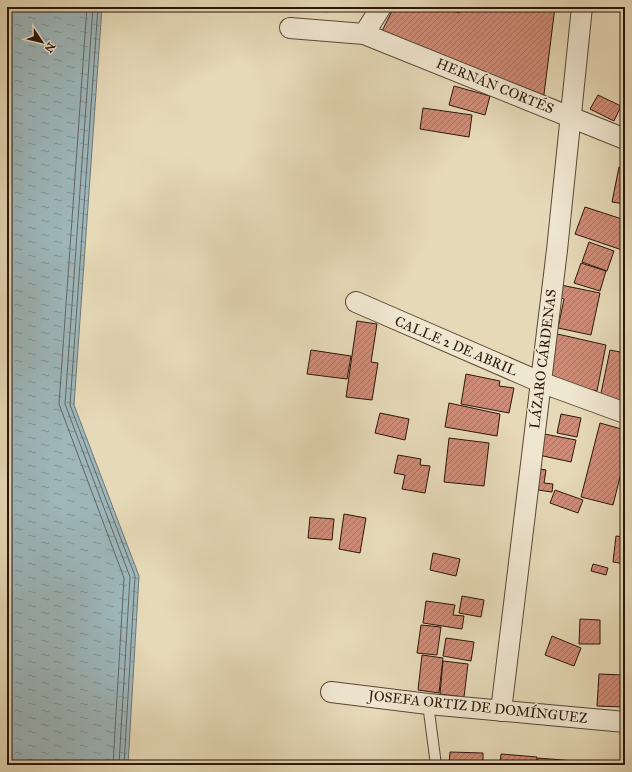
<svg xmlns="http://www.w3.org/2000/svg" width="632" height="772" font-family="'IM FELL Great Primer',serif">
<defs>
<pattern id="water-ripples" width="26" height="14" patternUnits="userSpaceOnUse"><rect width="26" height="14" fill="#9db7bb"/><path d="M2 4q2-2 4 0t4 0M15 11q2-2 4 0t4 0" fill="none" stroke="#809496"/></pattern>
<pattern id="building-hatch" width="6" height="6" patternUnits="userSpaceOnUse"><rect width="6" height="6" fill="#ce8c78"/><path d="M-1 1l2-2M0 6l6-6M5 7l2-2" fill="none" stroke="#a77161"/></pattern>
</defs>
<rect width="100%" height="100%" fill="#e6d9b7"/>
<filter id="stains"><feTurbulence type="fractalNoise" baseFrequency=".005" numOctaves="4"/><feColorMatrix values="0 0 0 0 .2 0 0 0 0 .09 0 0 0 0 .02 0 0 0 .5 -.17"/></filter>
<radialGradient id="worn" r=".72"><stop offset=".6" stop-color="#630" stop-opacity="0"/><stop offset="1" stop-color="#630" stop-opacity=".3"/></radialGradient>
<path fill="url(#water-ripples)" stroke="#6f7774" d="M7,7h95l-28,398 65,171 -11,189h-121z"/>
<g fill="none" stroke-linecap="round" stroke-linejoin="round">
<path stroke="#646662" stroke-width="1" d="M87,7l-28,397 65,174 -11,187
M93,7l-28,397 65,173 -11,188
M98,7l-28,398 65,171 -11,189"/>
</g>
<path fill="url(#building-hatch)" stroke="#2b1609" d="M308,7h21l-2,5z
M394,7h51l14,6 1,-6h95l-12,95 -163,-67z
M617,7h8v4z
M454,86l36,10 -5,19 -36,-10z
M598,95l23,11 -7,15 -24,-12z
M423,108l49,7 -3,22 -49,-8z
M619,167l6,1v36l-13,-2z
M585,207l40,13v31l-50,-17z
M589,242l25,9 -7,20 -25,-9z
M581,263l25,8 -6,20 -26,-8z
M561,285l39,8 -9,42 -33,-7 6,-29 -6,-2z
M357,321l20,3 -6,38 7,1 -6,37 -26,-3z
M553,333l53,12 -9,46 -54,-12z
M311,350l40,6 -4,23 -40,-5z
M610,350l15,3v50l-25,-5z
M466,374l34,7 -1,5 15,2 -5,25 -48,-9z
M449,403l51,11 -3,22 -52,-9z
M380,413l29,6 -4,21 -30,-7z
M561,414l20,4 -4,19 -20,-4z
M600,423l25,7v27l-12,48 -32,-8z
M539,433l37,7 -5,22 -37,-8z
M449,438l40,5 -5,43 -40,-4z
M398,455l23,4 -1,6 10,1 -5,27 -23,-4 3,-14 -11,-2z
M534,468l12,2 -2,13 9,1 -1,8 -21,-3z
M625,468v17l-3,-1z
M555,490l28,10 -5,13 -28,-10z
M344,514l22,4 -6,35 -21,-4z
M310,517l24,2 -2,21 -24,-2z
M616,536l9,1v27l-12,-2z
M433,553l27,6 -4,17 -26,-6z
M593,564l15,4 -2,7 -15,-4z
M462,596l22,4 -3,17 -22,-4z
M426,601l29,4 -2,10 11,1 -2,13 -39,-6z
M580,619l20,1v24h-21z
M421,625l20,2 -4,28 -20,-2z
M552,636l29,12 -7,18 -29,-11z
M446,638l28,4 -3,19 -28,-5z
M422,655l21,3 -4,35 -21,-3z
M443,661l25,3 -4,33 -24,-3z
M599,674l25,1 -1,32 -26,-1z
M450,752l33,1v12h-34z
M501,754l36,3 -1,8h-36z
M538,758l49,4v3h-50z"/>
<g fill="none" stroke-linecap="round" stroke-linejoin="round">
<defs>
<path id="service" d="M428,704l8,61"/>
<path id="minor" d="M290,28l74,6 17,-27
M364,34l261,105
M356,302l184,80 85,31
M331,692l97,12 197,18
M501,711l56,-461 25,-243"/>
</defs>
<use href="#service" stroke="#5a4734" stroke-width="12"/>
<use href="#minor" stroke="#5a4734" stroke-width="22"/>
<use href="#service" stroke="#efe6d0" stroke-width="10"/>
<use href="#minor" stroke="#efe6d0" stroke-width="20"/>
</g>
<g text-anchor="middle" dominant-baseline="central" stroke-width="3" stroke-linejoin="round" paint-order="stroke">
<g font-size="14" fill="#2b1609" stroke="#efe6d0">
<text transform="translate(495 86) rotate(22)">HERNÁN CORTÉS</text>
<text transform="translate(456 346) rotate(23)">CALLE 2 DE ABRIL</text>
<text transform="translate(543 359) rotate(-83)">LÁZARO CÁRDENAS</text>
<text transform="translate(478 707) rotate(6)">JOSEFA ORTIZ DE DOMÍNGUEZ</text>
</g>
</g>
<rect width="632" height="772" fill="none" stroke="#e6d9b7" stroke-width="24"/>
<rect x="8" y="8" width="616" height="756" fill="none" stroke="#2b1609" stroke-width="2"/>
<rect x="12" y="12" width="608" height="748" fill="none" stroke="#2b1609"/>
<g transform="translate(42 42) rotate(125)" stroke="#efe6d0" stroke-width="3" paint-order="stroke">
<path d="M0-3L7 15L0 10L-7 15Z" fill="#2b1609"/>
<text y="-6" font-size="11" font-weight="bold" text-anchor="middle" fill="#2b1609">N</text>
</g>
<rect width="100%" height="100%" filter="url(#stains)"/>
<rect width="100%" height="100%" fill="url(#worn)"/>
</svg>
